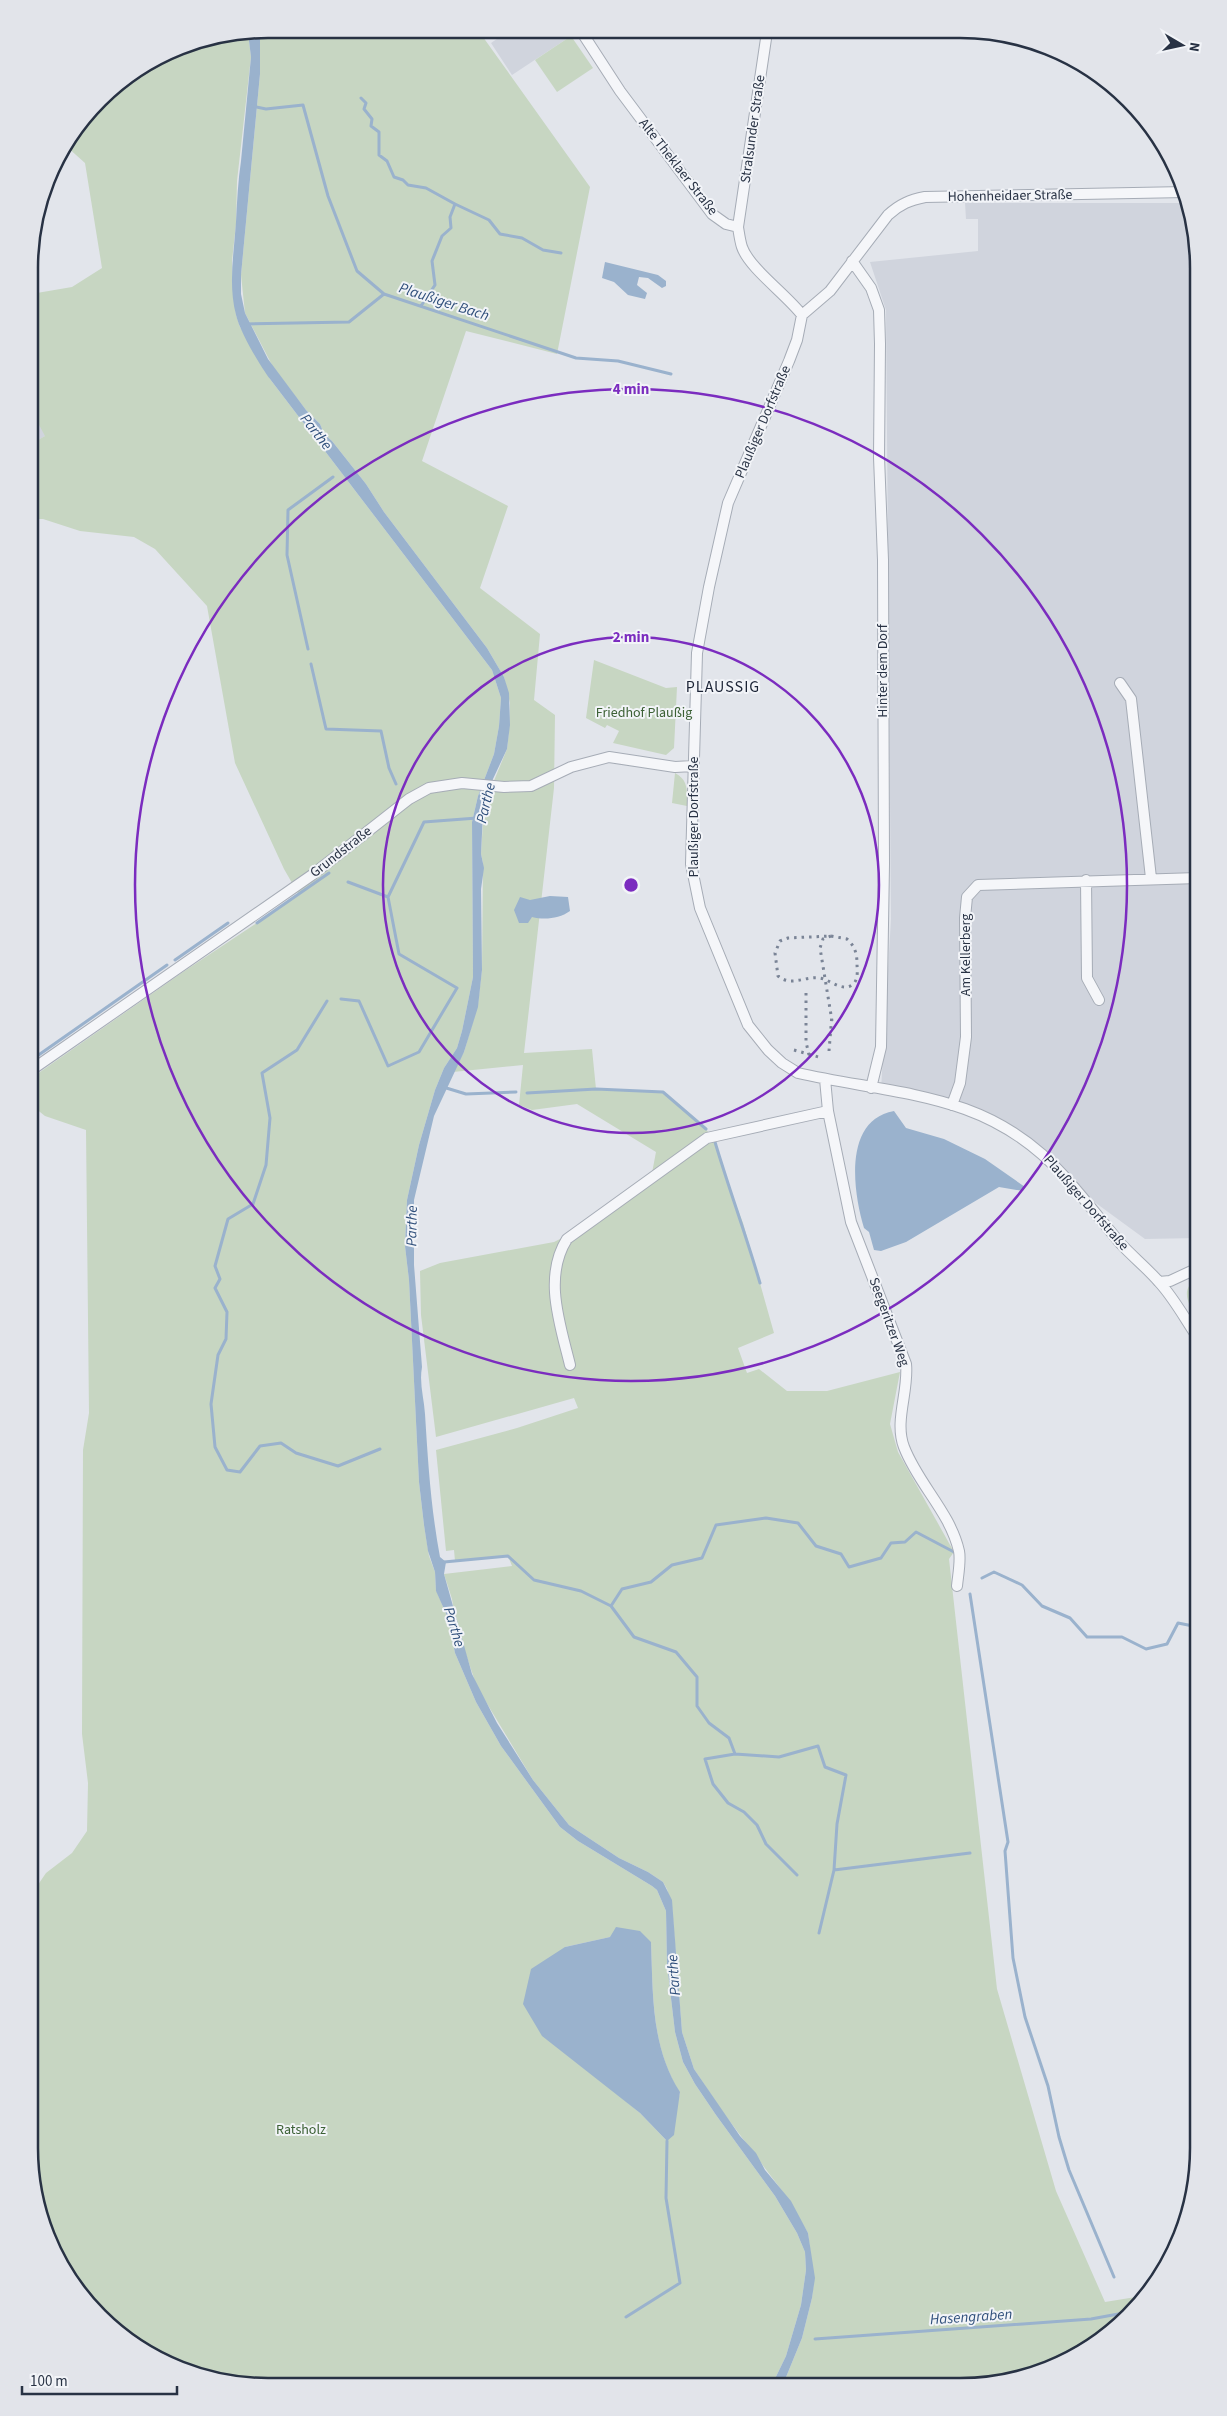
<svg xmlns="http://www.w3.org/2000/svg" width="1227" height="2416" font-family="'Source Sans 3',sans-serif">
<rect width="100%" height="100%" fill="#e2e5eb"/>
<path fill="#d0d4dd" d="M510,30l58,1 3,5 -59,39 -21,-32z
M965,203h223l10,65v970l-53,1 -67,-49 -32,-34 -63,-40 -102,-26 10,-171 -5,-609 -16,-48 108,-11v-32h-12z
M31,342l23,89 -23,13z"/>
<path fill="#c7d6c2" fill-rule="evenodd" d="M268,29l210,1 112,157 -33,167 -91,-23 -44,130 86,45 -28,82 60,46 -6,66 21,15 -1,73 -30,265 68,-4 4,40 67,3 43,37 9,13 12,40 16,41 31,110 -36,15 9,25 12,-4 28,22h40l73,-19 -10,52 8,28 56,100 -5,7 48,430 59,202 49,111 43,-7 -56,52 -56,28 -77,12h-177l20,-49 10,-40 2,-17 -6,-48 -22,-37 -64,-85 -28,-42 -12,-37 -10,-125 -5,-18 -4,-7 -15,-10 -29,-14 -50,-33 -36,-45 -56,-93 -20,-59 -5,-29 -8,-25 68,-8 -4,-10 -53,5 -1,-11 -8,1 -10,-101 81,-22 61,-20 -4,-10 -138,39 -15,-122 -1,-44 20,-8 114,-21 12,-6 86,-63 4,-21 -79,-48 -45,6 -13,-5 4,-40 -70,7 11,-20 14,-48 4,-34 1,-107 -2,-9 3,-49 23,-56 2,-18 1,-28 -6,-26 -17,-29 -103,-136 -18,-28 -34,-43 -8,-7 -4,-10 -14,-14 -33,-43 -28,-54 -4,-38 19,-201v-44z
M248,33l3,24 -14,124 -1,43 -4,37 1,29 3,25 4,12 30,52 222,291 9,28 -2,28 -5,28 -16,42 -6,26 1,155 -11,54 -5,17 -13,20 -9,22 -16,55 -12,55 -2,46 4,34 10,202 5,43 5,31 6,16 1,18 12,28 7,35 21,49 25,44 59,81 18,14 74,45 5,4 9,21 1,53 8,68 8,30 12,22 21,31 59,81 22,37 8,19 1,18 -5,35 -15,51 -15,31 -535,-2 -74,-22 -52,-35 -41,-47 -28,-56 -12,-77v-250l17,-25 26,-20 15,-22 1,-48 -6,-49 1,-284 6,-37 -3,-283 -41,-14 -15,-12v-25l153,-107 116,-77 -15,-26 -49,-106 -28,-157 -52,-57 -21,-12 -54,-6 -37,-12h-13l1,-75 14,-8 -14,-26v-116l41,-7 30,-19 -17,-105 -19,-17 44,-58 67,-41zM610,1937l41,5c2,52 0,105 29,151l-13,48 -27,-28 -35,-29 -40,-137z
M571,36l22,32 -36,24 -22,-32z
M594,660l72,28 11,-1 -3,61 -8,7 -53,-12 6,-12 -12,-6 -2,3 -19,-10z
M675,773c14,7 12,19 12,33l-15,-3z
M1198,1278v40c-10,-14 -19,-29 0,-40z"/>
<path fill="#9ab2cd" d="M260,30v44l-19,201v19l4,19 23,46 38,51 14,14 4,10 8,7 34,43 18,28 103,136 17,29 5,16 1,32 -3,24 -14,30 -10,34 -2,41 3,14 -3,21 1,81 -4,37 -14,45 -30,64 -20,84v65l8,102c-3,16 2,31 3,47 3,48 6,95 15,143l6,5 -2,12 28,100 25,49 36,57 36,45 50,33 29,14 15,10 9,18 10,132 12,37 46,67 16,17 9,17 26,31 17,32 7,45 -3,20 -10,40 -20,49h-11l15,-31 15,-51 5,-35 -1,-18 -8,-19 -22,-37 -59,-81 -21,-31 -12,-22 -8,-30 -8,-68 -1,-53 -9,-21 -5,-4 -74,-45 -18,-14 -59,-81 -25,-44 -21,-49 -7,-35 -12,-27 -1,-19 -7,-21 -4,-26 -5,-43 -10,-202 -4,-34 2,-46 12,-55 16,-55 9,-22 13,-20 5,-17 11,-54 -1,-155 6,-26 16,-42 5,-28 2,-28 -9,-28 -222,-291c-11,-15 -30,-47 -34,-64 -8,-31 -2,-62 0,-93 1,-21 2,-41 5,-61l10,-104 -3,-24z
M605,262l53,13 8,6v5l-4,2 -14,-10 -9,-1 -2,8 10,8 -2,6 -17,-4 -14,-13 -12,-4z
M550,896l18,1 2,14c-11,8 -26,9 -38,6l-4,6h-9l-5,-13 6,-13 10,3z
M894,1111l12,17 38,11 41,20 40,28 -2,4 -24,-4 -93,55 -25,9 -7,-1 -5,-18 -5,-4c-11,-36 -21,-108 30,-117z
M616,1927l24,4 11,11c2,52 0,105 29,150l-6,43 -7,6 -27,-28 -98,-77 -19,-32 8,-35 34,-22 45,-10z"/>
<g fill="none" stroke-linecap="round" stroke-linejoin="round">
<path stroke="#9ab2cd" stroke-width="3" d="M361,98l5,5 -2,6 8,10 -1,7 8,6v23l8,6 7,16 9,3 5,5 18,3 29,16
M252,106l14,3 37,-4 25,91 29,75 27,23
M421,306l14,-21 -3,-24 10,-25 9,-8 -1,-11 5,-13 34,16 11,14 22,4 21,12 18,3
M246,324l103,-2 35,-28 192,64 42,3 53,13
M308,649l-21,-94 1,-45 45,-33
M311,664l15,65 55,2 8,37 7,16
M348,882l40,15
M257,923l72,-50
M175,960l53,-37
M341,999l18,2 29,65 31,-14 38,-64 -58,-34 -11,-57 36,-75 53,-4
M327,1001l-30,49 -35,23 8,45 -4,47 -13,39 -25,15 -13,47 5,13 -5,9 12,24 -1,27 -8,16 -7,49 4,43 12,23 13,2 20,-26 21,-3 15,10 42,13 42,-17
M30,1061l137,-96
M443,1087l23,7 50,-2
M527,1093l69,-4 67,3 43,37
M715,1142c14,47 31,93 45,141
M444,1562l64,-6 26,24 47,11 30,15 11,-17 29,-7 21,-17 30,-7 14,-33 50,-7 32,5 18,23 25,8 8,13 32,-9 10,-15 14,-1 11,-10 38,20
M982,1578l12,-6 28,13 20,21 28,12 17,19h35l24,12 21,-5 11,-21 20,4
M970,1594l38,248 -3,9 8,107 12,59 23,69 11,51 10,33 45,107
M611,1606l23,31 42,15 21,25v29l12,17 20,15 6,16 44,3 39,-11 7,21 21,8 -9,49 -3,46 -15,63
M735,1754l-30,5 8,25 15,19 16,9 13,13 9,19 31,31
M834,1870l136,-17
M626,2317l54,-34 -14,-85 1,-57
M815,2339l276,-20 38,-7"/>
<defs>
<path id="street" d="M581,31l39,60 92,123 14,10 12,3
M767,32l-29,195c1,6 2,14 4,20 7,21 45,48 60,68
M1186,192l-261,5c-15,3 -25,7 -37,18l-58,76 -28,24 -5,25 -8,21 -61,142 -19,84 -12,66 -6,211 9,44 48,117 20,25 14,13 16,10c56,13 114,17 167,36 77,28 106,76 156,135 12,13 26,24 38,38 15,16 26,37 39,56
M852,261l19,27 8,22 1,34 -1,113 4,103 1,304 -3,183 -10,41
M1120,683l11,16 20,179
M1086,880l1,98 12,22
M30,1071l282,-196 97,-76 20,-11 33,-5 42,4 27,-1 40,-19 38,-10 66,10 18,-1
M825,1079l3,32 23,111 55,142c3,27 -12,57 -2,83 14,37 46,65 55,104 2,10 -1,24 -2,35
M952,1105l8,-22 6,-46 -1,-119 2,-21 11,-12 220,-7
M1159,1282l11,-1 28,-13
M570,1365c-10,-41 -27,-88 -3,-126l140,-101 121,-27"/>
</defs>
<use href="#street" stroke="#a6acb6" stroke-width="12"/>
<use href="#street" stroke="#f5f6f9" stroke-width="10"/>
<path stroke="#7a8496" stroke-width="3" stroke-dasharray="2.5 5" stroke-linecap="butt" d="M831,936l16,3c7,6 10,14 10,24 0,7 2,17 -5,22 -11,7 -22,-6 -33,-7 -14,-2 -28,9 -41,-2l-3,-23 5,-12 8,-3z
M831,936l-8,3 -3,9 12,73
M806,993v49l3,13
M794,1050l28,8
M829,1051l3,-37"/>
</g>
<g fill="none" stroke="#7b2cbf" stroke-width="2.5">
<circle cx="631" cy="885" r="248"/>
<circle cx="631" cy="885" r="496"/>
</g>
<g text-anchor="middle" dominant-baseline="central" stroke-width="4" stroke-linejoin="round" paint-order="stroke">
<g font-size="14" fill="#283244" stroke="#f2f4f8">
<text transform="translate(753 129) rotate(-82)">Stralsunder Straße</text>
<text transform="translate(678 167) rotate(52)">Alte Theklaer Straße</text>
<text transform="translate(1010 196) rotate(-1)">Hohenheidaer Straße</text>
<text transform="translate(763 422) rotate(-67)">Plaußiger Dorfstraße</text>
<text transform="translate(883 671) rotate(-90)">Hinter dem Dorf</text>
<text transform="translate(694 817) rotate(-90)">Plaußiger Dorfstraße</text>
<text transform="translate(341 852) rotate(-38)">Grundstraße</text>
<text transform="translate(966 955) rotate(-90)">Am Kellerberg</text>
<text transform="translate(1086 1203) rotate(49)">Plaußiger Dorfstraße</text>
<text transform="translate(889 1322) rotate(70)">Seegeritzer Weg</text>
</g>
<g font-size="14" fill="#3c6135" stroke="#f2f4f8">
<text x="644" y="713">Friedhof Plaußig</text>
<text x="301" y="2130">Ratsholz</text>
</g>
<g font-size="15" font-style="italic" fill="#2f4f7b" stroke="#f2f4f8">
<text transform="translate(444 302) rotate(18)">Plaußiger Bach</text>
<text transform="translate(316 432) rotate(52)">Parthe</text>
<text transform="translate(486 803) rotate(-77)">Parthe</text>
<text transform="translate(412 1226) rotate(-89)">Parthe</text>
<text transform="translate(454 1627) rotate(73)">Parthe</text>
<text transform="translate(674 1975) rotate(-94)">Parthe</text>
<text transform="translate(971 2317) rotate(-4)">Hasengraben</text>
</g>
<g font-size="16" letter-spacing="1" fill="#1b2335" stroke="#f2f4f8">
<text x="723" y="687">PLAUSSIG</text>
</g>
</g>
<path d="M0 0H1227V2416H0ZM268 38H960A230 230 0 0 1 1190 268V2148A230 230 0 0 1 960 2378H268A230 230 0 0 1 38 2148V268A230 230 0 0 1 268 38Z" fill="#e2e4ea" fill-rule="evenodd"/>
<path fill="none" stroke="#283244" stroke-width="2.5" d="M268 38H960A230 230 0 0 1 1190 268V2148A230 230 0 0 1 960 2378H268A230 230 0 0 1 38 2148V268A230 230 0 0 1 268 38Z"/>
<circle cx="631" cy="885" r="8" fill="#7b2cbf" stroke="#f2f4f8" stroke-width="2.5"/>
<g font-size="15" text-anchor="middle" font-weight="bold" fill="#7b2cbf" stroke="#f2f4f8" stroke-width="4" stroke-linejoin="round" paint-order="stroke">
<text x="631" y="394">4 min</text>
<text x="631" y="642">2 min</text>
</g>
<g transform="translate(1182 45) rotate(99)" stroke="#f2f4f8" stroke-width="4" paint-order="stroke">
<path d="M0-4L9 19L0 12L-9 19Z" fill="#283244"/>
<text y="-8" font-size="14" font-weight="bold" text-anchor="middle" fill="#283244">N</text>
</g>
<path d="M22 2386v8h155v-8" fill="none" stroke="#283244" stroke-width="2.5"/>
<text x="30" y="2386" font-size="15" fill="#283244" stroke="#f2f4f8" stroke-width="4" paint-order="stroke">100 m</text>
</svg>
